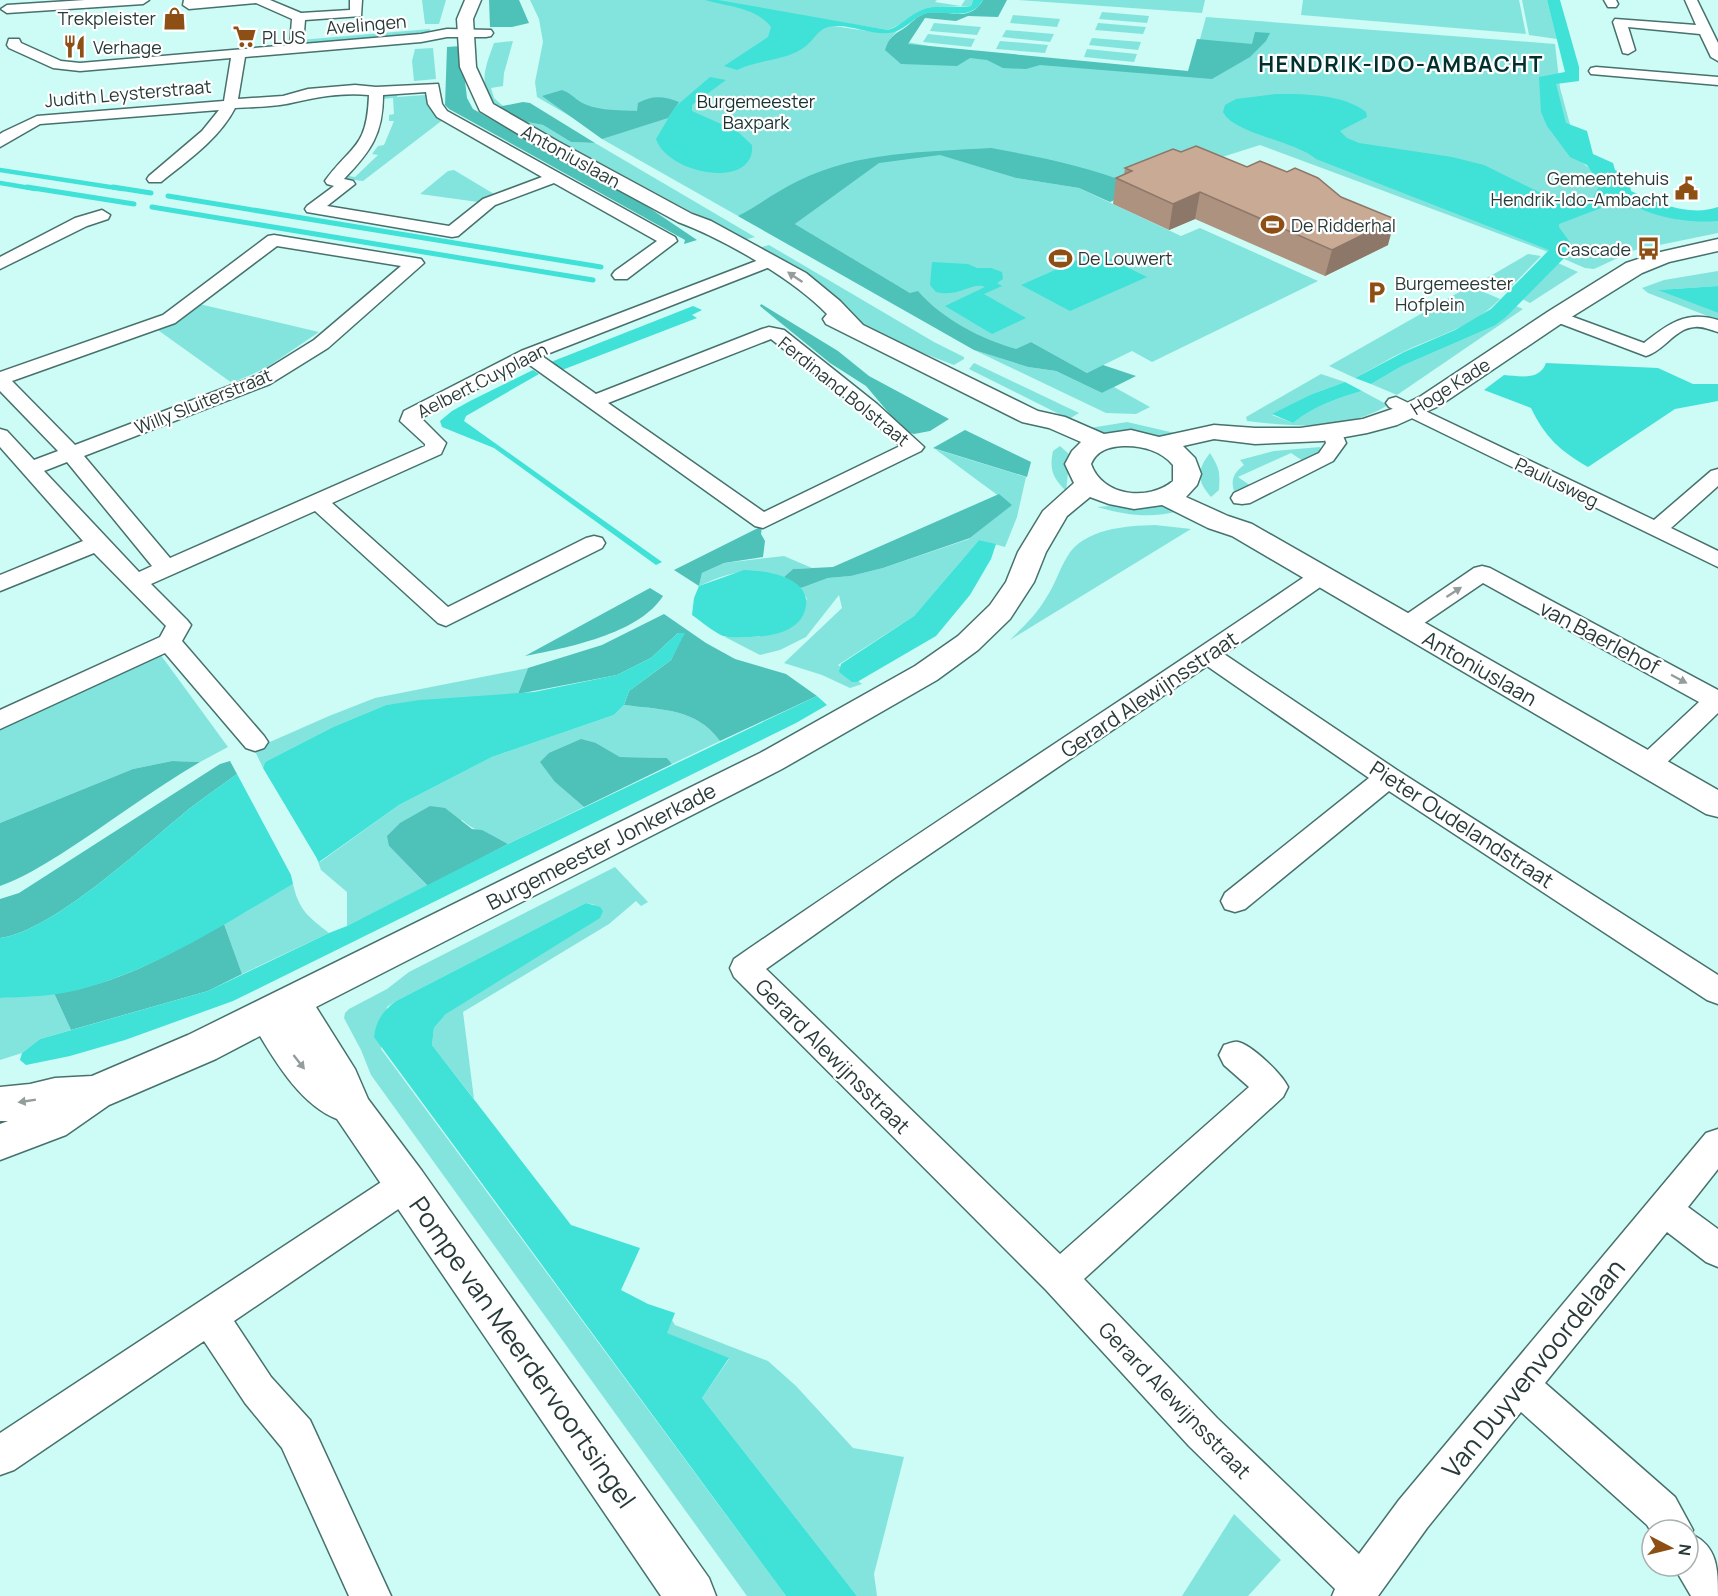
<svg xmlns="http://www.w3.org/2000/svg" width="1718" height="1596" font-family="Manrope,sans-serif">
<rect width="100%" height="100%" fill="#cdfbf6"/>
<path fill="#83e4dd" d="M422,0h24l-7,24h-14z
M530,0h407l-2,2 26,4 4,-6h8l-2,6 -36,1 -47,23 -150,-25 96,21 46,7 17,-2 -7,8 112,20 189,13 15,-55 349,27 5,44 20,73 69,51 32,8h37v13l-83,17 -41,19 -9,-1 -37,-16 -288,-107 -126,40 -191,-30 73,23 63,10 102,48 19,-8 118,53 -166,81 -20,-11 -45,22 -56,-31 -25,12 -87,-50 -9,-11 -115,-69 80,-59 -14,2 -107,58 -152,-86 4,-2 -69,-40 -2,-15 8,-40 -4,-23z
M1018,0h187l-3,13z
M1303,0h216l7,34 -225,-19z
M1522,0h25l10,39 -28,-4z
M1102,12l47,4 -2,7 -48,-4z
M1013,15l47,4 -3,8 -47,-4z
M934,23l47,4 -4,8 -47,-4z
M1098,23l48,4 -3,7 -48,-4z
M430,29v4l-120,11 -10,-4z
M1006,30l48,4 -4,8 -48,-5z
M928,34l47,5 -4,8 -48,-5z
M1092,38l49,4 -3,8 -49,-5z
M513,41l-9,32 -1,13 -12,2 3,10 9,8 -6,1c-20,-22 -12,-39 -3,-64z
M1000,41l48,4 -3,8 -49,-4z
M433,48l3,31 -22,2 -2,-20 3,-12z
M1087,49l50,5 -3,8 -50,-5z
M425,90h2c3,14 3,23 17,29l-81,62 -17,-2 3,-3 6,1 23,-22 -6,-1 6,-8 6,-1 10,-24h-5v-6l5,-1 -1,-16 -10,1 -1,-4 15,-2v4l28,-2z
M522,121l21,4 28,17 24,1 160,94 -11,3z
M454,170l40,24 -16,8 -58,-8 28,-23z
M769,245l165,97 30,15v2l-10,6 -65,-25 -18,-10 -116,-81z
M1528,254l13,2 -35,36 -26,-10z
M1558,263l20,9 -48,31 -8,-4z
M1718,271v15l-59,4 59,23v7l-70,-27 -6,-5 22,-8z
M1470,286l30,13c-25,27 -63,37 -95,52 -17,8 -33,18 -50,27l-26,-12z
M199,304l120,28 -53,36 -34,15 -77,-55z
M1516,306l7,3 -126,86 -26,-11 31,-18 92,-40z
M974,350l54,17 28,4 46,22 12,-6 36,20 -14,7 -30,-1z
M974,363l105,50 -10,6 -100,-50z
M1321,374l24,8 -33,12 -40,21 21,8c21,-17 45,-25 69,-32l26,14c-42,26 -94,22 -141,16l-1,-4z
M1127,422l52,12 -22,3 -36,-6 -19,3 -18,-5z
M1060,446l10,9 -4,36c-13,-13 -17,-21 -13,-40z
M1320,447l2,4 -19,10 -12,-8 -53,24 13,9 -16,8c-5,-13 -2,-21 9,-29l-4,-5 34,-9z
M935,449l91,28 -9,40 -12,30 -26,-7 -65,76 -76,49 24,19 -12,4 -28,-13 -38,-12 58,-55 -3,-13 -33,42 -26,13 -20,5 -35,-18h34l48,-38 -6,-11 27,-10 23,-2 32,-8 86,-29 42,-34z
M1210,453c10,16 10,19 9,37l-8,7c-14,-16 -15,-26 -1,-44z
M1122,505l42,1 14,5c-27,8 -53,4 -81,-4z
M1155,525l36,4 -181,111c13,-13 27,-26 36,-42 9,-13 13,-28 21,-41 17,-29 59,-31 88,-32z
M784,556l28,12 -19,1 -9,8c-35,-11 -53,-5 -85,9l3,-13 22,-10z
M160,654l68,93 -28,15 -28,-1 -39,8 -133,54v-98z
M528,668l-10,26 -132,11 -53,22 -68,35 -2,6 -9,-19 75,-33 46,-18z
M624,705c38,5 72,3 96,36l-48,23 -5,-6 -47,-1 -24,-14 -41,39 29,25 -76,37c-15,-8 -35,-13 -46,-24l-73,26 39,40 -81,40v-34l-26,-22 -5,-14 4,6 79,-57 93,-48 122,-42z
M615,867l33,35 -7,4 -5,-5 -27,23 -146,88 11,87 -42,-54 2,-17 12,-14 149,-109 -9,-2 -190,98 -9,6 -6,42 405,547h-39l-376,-521 -10,-25 -17,-32 1,-5 4,-4 38,-20 22,-17z
M293,884c6,27 16,33 36,49l-87,41 -18,-50z
M54,993l17,37 -31,9 -18,14 -22,7v-62z
M672,1320l3,5 93,36 28,25 57,62 51,9 -30,117 3,22h-20l-155,-198 27,-39 -63,-26z
M1234,1514l47,46 -33,36h-66z"/>
<path fill="#4ec1b9" d="M489,0h30l10,23 -17,4h-22z
M983,0h24l-9,17 -30,-1 -12,5 -31,-3 -17,26 280,27 9,-32 55,5 3,-12 15,1 -4,8 -16,16 -38,22 -172,-14 -14,4 -23,-1 -16,-8 -17,-2 -13,8 -56,-2 -16,-14c3,-11 9,-16 18,-21 8,-5 14,-14 24,-16 22,-4 42,11 56,-13z
M461,46l6,52 6,11 175,98 49,33 -13,4 1,-4 -236,-131 -4,-4 2,-58z
M562,90c8,3 10,6 17,11 15,10 40,9 58,10l1,-8c14,-8 26,-7 41,-1l-11,16 -66,21 -60,-43z
M523,102l7,1 65,40 -24,-1 -28,-17 -21,-4 -25,-14z
M991,148c49,9 96,18 143,37l-12,12 -12,5 -31,-14 -63,-10 -76,-23 -61,8 -84,61 115,69 8,-2c24,28 63,48 98,58l15,-7 56,31 16,-8 33,11 -34,17 -46,-22 -28,-4 -54,-17 -236,-134c21,-11 39,-25 60,-35 60,-30 128,-29 193,-33z
M761,304l77,47 31,25 80,43 -19,12 -16,3 -10,-3 -38,-45 -36,-23 -70,-57z
M965,430l66,32 -4,15 -94,-29z
M999,494l13,11 -42,33 -87,30 -32,8 -23,2 -27,10 -17,-11 9,-8 40,-2z
M762,526l-1,8 4,7 -2,16 -39,6 -22,10 -3,13 -25,-16z
M650,588l13,8c-24,38 -97,52 -138,60z
M664,614l42,29 29,16 51,15 31,22 -97,45c-24,-33 -58,-31 -96,-36l5,-14 42,-31 13,-27h-6l-27,25 -34,17 -99,19 10,-26 74,-23z
M581,739l15,4 24,14 47,1 5,6 -88,43 -29,-25 -15,-20 9,-9z
M172,761l28,1c-48,28 -92,62 -139,92 -20,12 -38,24 -61,32v-63l133,-54z
M230,761l7,13c-16,12 -33,23 -48,35 -43,35 -137,123 -189,129v-39l19,-6 201,-129z
M430,806l15,2 27,21 10,1 26,14 -80,42 -39,-40 -2,-10 13,-13z
M224,924l18,50 -34,17 -137,39 -17,-37c62,-7 116,-39 170,-69z"/>
<path fill="#40e1d7" d="M705,0h13l170,30c13,-4 21,-15 34,-20 15,-6 33,-1 49,-4l2,-6h10c-12,21 -32,11 -53,13 -14,1 -22,15 -36,19 -19,5 -39,-7 -59,-6 -17,1 -18,11 -29,20 -18,15 -48,13 -69,24l-13,-4 44,-29 3,-10c-15,-20 -43,-20 -66,-27z
M1547,0h13l19,67v14l-23,3 10,39 21,8 6,23 20,9 2,7 13,6 3,15c26,12 59,26 87,16v14c-23,2 -45,-1 -67,-8 -9,-3 -18,-8 -27,-9 -13,-2 -20,5 -31,-6l7,-14 -13,-19 -17,-8 -23,-31 -6,-14 -2,-35 26,-5z
M710,77l16,3 -34,25v6l45,20 15,14c4,45 -84,30 -96,-6l19,-32z
M1276,94c29,0 67,0 90,18l1,5 -27,14 7,7 12,5 93,14 32,8 59,29 47,8 11,6 -42,16v3l15,21 -68,69 -12,9 -92,40 -31,18 -16,-6 49,-26 51,-22 36,-21 58,-59 -233,-91c-23,-19 -82,-25 -93,-47l2,-7 11,-6z
M1096,252l51,25 -77,34 -49,-26z
M932,262l36,2 9,4h14l11,4 1,7 -6,4 5,3 -18,8 42,24 -34,16 -47,-28 40,-19c-12,-6 -27,11 -49,5l-6,-7z
M1718,286v27l-60,-23z
M693,306l9,4 -10,5 5,3 -135,52 -11,-8z
M1546,363l112,5 35,16h25v17l-43,8 -87,58c-28,-16 -43,-30 -57,-59l-47,-18 20,-15c15,1 36,6 42,-12z
M533,370l6,4 -73,42 -2,5 198,141 -6,3 -162,-117 -52,-21 -2,-6 12,-10 18,-10z
M1345,382l17,9c-24,7 -48,15 -69,32l-21,-9 40,-20z
M979,540l17,4 -5,15 -21,36 -34,41 -79,46h-5l-13,-10 2,-8 73,-48z
M744,570c19,1 43,3 57,18 4,5 6,11 5,17 -3,28 -38,32 -60,32 -7,0 -17,1 -23,-1 -11,-5 -21,-14 -31,-21l2,-17 5,-12z
M678,633h7l-14,27 -42,31 -5,14 -10,10 -122,42 -93,48 -80,57 -56,-94 2,-6 68,-35 53,-22 34,-5 114,-8 83,-17 34,-17z
M817,696l10,9 -31,18 -563,278 -108,39 -55,16 -44,9 -6,-5 2,-7 18,-14 168,-48 121,-58 18,-7 161,-82z
M237,774l54,101 2,9c-69,40 -138,86 -215,106 -24,6 -53,7 -78,8v-60c52,-6 146,-94 189,-129 15,-12 32,-23 48,-35z
M586,903l14,4 3,4 -3,7 -154,96 -12,14 -2,17 139,180 69,23 -19,42 27,14 27,9 -8,20 62,25 -27,40 155,198h-71l-412,-559c2,-17 9,-26 22,-36z"/>
<g fill="none" stroke-linecap="round" stroke-linejoin="round">
<path stroke="#40e1d7" stroke-width="4.5" d="M0,170l123,19
M0,183l36,6"/>
<path stroke="#40e1d7" stroke-width="5" d="M27,187l107,17
M113,187l38,6
M168,196l433,71
M152,207l441,73"/>
<defs>
<path id="street" d="M85,0h64l-6,4 -136,9 -6,-4 6,-4z
M184,0h86l31,13 49,-3v-10h12l-1,16 -56,4 -2,24 118,-10 26,-5 44,1 2,3 -2,3 -5,1h-39l-26,5 -176,15 -7,42 45,-3 25,-7 47,-4 21,2 62,-3 4,20 5,7 228,126 2,4 -50,38h-12l-3,-4 3,-4 42,-30 -103,-58 -59,22 -37,31 -6,1 -145,-25 -2,-3 2,-3 27,-20 -7,-2 -2,-3c27,-37 42,-32 44,-86 -30,-3 -55,3 -83,9 -17,3 -35,3 -51,4 -16,31 -48,53 -74,74h-12l-2,-3 2,-3 53,-45 17,-21 -179,14 -40,23v-13l3,-2 34,-16 187,-15 7,-43 -151,13 -27,-3 -44,-20 -2,-3 2,-6h10l2,4 40,18 19,2 210,-18 2,-26 -36,-16 -67,6 -6,-4zM426,92l2,12 9,13 105,60 -59,22 -34,27 -122,-20 28,-22 -2,-3 -9,-2c27,-28 39,-45 39,-84z
M1604,0h12l2,4 -2,3h-8z
M1685,0h12l21,43v18l-7,-4 -11,-23 -72,-7 7,23 -7,4 -5,-1 -10,-31 2,-3 81,6z
M1596,67l122,10v8l-127,-11 -2,-3 2,-3z
M102,210l8,5 -2,4 -21,7 -87,43v-12l75,-39z
M274,235l141,23 6,1 3,4 -96,85 -58,36 -186,72 86,102 255,-112v-2l-25,-23 4,-10 117,-60 248,-95 6,1 3,4 -3,4 -233,91 54,38 166,-65 7,-2 15,3 93,74 47,43 -3,4 -158,77 -8,-2 -228,-163 -106,55 25,25 -5,11 -109,49 116,104 138,-69 8,-2 8,2 3,5 -3,5 -156,78 -8,-3 -123,-112 -164,73 36,36 4,5 -9,16 82,95 4,6 -4,6 -9,3 -9,-3 -81,-95 -165,76v-19l160,-73 6,-11 -72,-73 -94,38v-16l83,-34 -83,-94v-18l7,2 27,29 24,-9 -58,-60v-19l163,-57 105,-79zM277,246l124,20 -87,74 -58,36 -181,69 -63,-64 163,-58zM771,339l92,73 37,34 -136,66 -156,-109zM67,462l85,104 -13,6 -95,-101z
M1557,311l87,32c24,-19 42,-33 74,-23v12c-8,-2 -15,-6 -23,-5 -20,1 -31,24 -49,29l-95,-36 -3,-4 3,-4z
M1396,397l258,123 57,-49 7,-2v17l-47,42 47,23v16l-329,-160 -3,-4 3,-4z
M1333,427l7,2 6,14 -13,18 -83,42 -8,1 -8,-1 -3,-5 3,-5 85,-40 7,-10 -3,-10 3,-4z
M1482,566l8,2 228,122v23l-61,59 -9,2 -9,-2 -4,-7 4,-7 60,-56 -216,-119 -69,47 -8,3 -8,-3 -4,-5 4,-5 76,-52z
M1321,569l8,2 4,5 -4,5 -105,73 173,116 321,205v29l-11,-4 -318,-209 -144,118 -10,3 -10,-3 -4,-8 4,-8 144,-115 -162,-112 -311,211 -130,92 294,285 189,-167 -25,-22 -5,-10 5,-10c5,-1 9,-4 14,-3 14,3 44,32 50,45l-5,10 -199,182 133,139 142,136 40,-54 307,-367 12,-4v40l-30,38 30,22v38l-12,-5 -39,-30 -122,151 130,114 18,33 -2,4c27,12 27,36 27,62h-27l-17,-29 14,-1v-36h-36v3l-5,-8 -126,-113 -94,116 -49,68h-46l3,-7 -146,-143 -143,-156 -312,-313 -4,-9 4,-9c191,-132 387,-257 579,-388z
M407,1168l12,5 5,11 -5,11 -185,126 37,56 39,43 81,176h-42l-67,-148 -37,-45 -41,-62 -190,129 -14,5v-42l395,-260z"/>
<path id="secondary" d="M465,0h16l-8,19 3,48 17,37 66,38 133,72 19,7 95,52 34,28 23,24 175,86 27,6 39,17 27,-4 28,7 55,-12 41,3h45l63,-9 38,-13 20,-10 128,-85 77,-48 30,-10 62,-14v12l-49,11 -27,11 -77,48 -126,85 -42,19 -30,8 -44,8 -68,3 -41,-5 -31,7 12,12 6,16 -4,11 -11,12 42,19 24,8 466,266v27l-12,-3 -474,-278 -24,-8 -46,-23 -28,4 -25,-5 -19,-7 -23,19 -21,36 -12,30 -24,37 -32,31 -41,30 -155,89 -466,238 39,62 13,30 54,72 287,407 7,18h-55l-324,-477c-34,-13 -59,-53 -77,-83l-44,23 -107,46 -43,30 -66,25v-36l8,-3h-8v-34l30,-3 25,-6 37,-2 96,-41 572,-282 155,-87 43,-30 32,-31 16,-23 12,-30 25,-41 31,-28 -9,-19 7,-13 9,-9 -32,-14 -27,-6 -196,-98 -3,-5 4,-5c-34,-35 -103,-75 -149,-92l-133,-72 -65,-39 -20,-44 -3,-48zM1123,446c18,-1 39,5 50,19v16c-25,21 -71,15 -82,-17 6,-14 18,-17 32,-18z"/>
</defs>
<use href="#street" stroke="#47716d" stroke-width="3"/>
<use href="#secondary" stroke="#47716d" stroke-width="3"/>
<use href="#street" fill="#fff" fill-rule="evenodd"/>
<use href="#secondary" fill="#fff" fill-rule="evenodd"/>
</g>
<path fill="#ad927f" d="M1125,168l263,77 -63,31 -130,-57 -26,11 -56,-26 3,-26 8,-3z"/>
<path fill="#8d7768" d="M1200,192l-5,27 -26,11 4,-26z
M1395,219l-7,26 -63,31 7,-26z"/>
<path fill="#c9aa94" stroke="#8d7768" stroke-width="1.5" d="M1196,146l51,21 13,-6 27,11 8,-4 23,10 23,19 54,22 -63,31 -132,-58 -27,12 -57,-26 16,-7 -7,-3 48,-19 8,3z"/>
<defs><path id="oneway-solid" d="M-6-.8H1V-3.2L6.5 0L1 3.2V.8H-6Z" transform="scale(1.5)"/></defs>
<g fill="#949d9c">
<use href="#oneway-solid" transform="translate(795 277) rotate(-146)"/>
<use href="#oneway-solid" transform="translate(1454 592) rotate(-33)"/>
<use href="#oneway-solid" transform="translate(1679 679) rotate(28)"/>
<use href="#oneway-solid" transform="translate(299 1062) rotate(52)"/>
<use href="#oneway-solid" transform="translate(27 1101) rotate(171)"/>
</g>
<defs>
<symbol id="shop-bare" viewBox="-9 -9 18 18"><path d="M-5-2.5h2.3a2.7 3.5 0 0 1 5.4 0H5L5.5 6h-11ZM-1.5-2.5h3a1.5 2.3 0 0 0-3 0Z" fill="#8e4f15" stroke="#fff" stroke-width="2.5" paint-order="stroke"/></symbol>
<symbol id="supermarket-bare" viewBox="-9 -9 18 18"><path d="M-6-5.5h2.5l.6 2H6L4.5 2H-2.5L-4.4-4H-6ZM-1.5 3.2a1.3 1.3 0 1 0 .1 0ZM3 3.2a1.3 1.3 0 1 0 .1 0Z" fill="#8e4f15" stroke="#fff" stroke-width="2.5" paint-order="stroke"/></symbol>
<symbol id="restaurant-bare" viewBox="-9 -9 18 18"><path d="M-5-6h1v4h1v-4h1v4h1v-4h1v5L-1.5 .5V6h-2V.5L-5-1ZM5-6V6H3V1.5H1.5Q1.5-4 5-6Z" fill="#8e4f15" stroke="#fff" stroke-width="2.5" paint-order="stroke"/></symbol>
<symbol id="civic-bare" viewBox="-9 -9 18 18"><path d="M-.6-6.5H3V-4.5H.6V-3L4-1V1h2V6H-6V1h2V-1L-.6-3ZM-1.2 2.5V6h2.4V2.5Z" fill="#8e4f15" stroke="#fff" stroke-width="2.5" paint-order="stroke"/></symbol>
<symbol id="stadium-bare" viewBox="-9 -9 18 18"><path d="M0-5a6.5 5 0 1 0 0 10a6.5 5 0 1 0 0-10ZM-3.5-1.8h7v3.6h-7Z" fill="#8e4f15" stroke="#fff" stroke-width="2.5" paint-order="stroke"/></symbol>
<symbol id="bus-bare" viewBox="-9 -9 18 18"><path d="M-5-6H5V4H4V6H2V4H-2V6H-4V4H-5ZM-3.5-4V0h7V-4ZM-3.5 1.2v1.5H-2V1.2ZM2 1.2v1.5H3.5V1.2Z" fill="#8e4f15" stroke="#fff" stroke-width="2.5" paint-order="stroke"/></symbol>
<symbol id="parking-bare" viewBox="-9 -9 18 18"><path d="M-3.5-5.5H1a3.5 3.5 0 0 1 0 7H-1V5.5H-3.5ZM-1-3.4V-.6H.8a1.4 1.4 0 0 0 0-2.8Z" fill="#8e4f15" stroke="#fff" stroke-width="2.5" paint-order="stroke"/></symbol>
</defs>
<g fill-rule="evenodd">
<use href="#shop-bare" x="158" y="2" width="33" height="33"/>
<use href="#supermarket-bare" x="228" y="20" width="33" height="33"/>
<use href="#restaurant-bare" x="58" y="30" width="33" height="33"/>
<use href="#civic-bare" x="1670" y="172" width="33" height="33"/>
<use href="#stadium-bare" x="1256" y="208" width="33" height="33"/>
<use href="#bus-bare" x="1632" y="232" width="33" height="33"/>
<use href="#stadium-bare" x="1044" y="242" width="33" height="33"/>
<use href="#parking-bare" x="1360" y="276" width="33" height="33"/>
</g>
<g text-anchor="middle" dominant-baseline="central" stroke-width="4.5" stroke-linejoin="round" paint-order="stroke">
<g font-size="18" fill="#293b39" stroke="#fff" text-anchor="start">
<text x="156" y="18" text-anchor="end">Trekpleister</text>
<text x="262" y="37">PLUS</text>
<text x="93" y="47">Verhage</text>
<text x="1669" y="178" text-anchor="end">Gemeentehuis<tspan x="1669" dy="21">Hendrik-Ido-Ambacht</tspan></text>
<text x="1291" y="225">De Ridderhal</text>
<text x="1631" y="249" text-anchor="end">Cascade</text>
<text x="1078" y="258">De Louwert</text>
<text x="1395" y="283">Burgemeester<tspan x="1395" dy="21">Hofplein</tspan></text>
</g>
<g font-size="18" fill="#293b39" stroke="#fff">
<text transform="translate(366 24) rotate(-5)">Avelingen</text>
<text transform="translate(128 93) rotate(-5)">Judith Leysterstraat</text>
<text transform="translate(571 156) rotate(29)">Antoniuslaan</text>
<text transform="translate(482 380) rotate(-27)">Aelbert Cuyplaan</text>
<text transform="translate(1450 386) rotate(-32)">Hoge Kade</text>
<text transform="translate(844 391) rotate(39)">Ferdinand Bolstraat</text>
<text transform="translate(203 401) rotate(-22)">Willy Sluiterstraat</text>
<text transform="translate(1557 482) rotate(26)">Paulusweg</text>
</g>
<g font-size="18" fill="#183230" stroke="#fff">
<text x="756" y="101">Burgemeester<tspan x="756" dy="21">Baxpark</tspan></text>
</g>
<g font-size="21" fill="#293b39" stroke="#fff">
<text transform="translate(1600 637) rotate(28)">van Baerlehof</text>
<text transform="translate(1480 668) rotate(30)">Antoniuslaan</text>
<text transform="translate(1149 694) rotate(-34)">Gerard Alewijnsstraat</text>
<text transform="translate(1462 824) rotate(33)">Pieter Oudelandstraat</text>
<text transform="translate(601 846) rotate(-27)">Burgemeester Jonkerkade</text>
<text transform="translate(833 1056) rotate(45)">Gerard Alewijnsstraat</text>
<text transform="translate(1175 1400) rotate(46)">Gerard Alewijnsstraat</text>
</g>
<g font-size="22" font-weight="bold" letter-spacing="1.5" fill="#02302e" stroke="#fff">
<text x="1401" y="64">HENDRIK-IDO-AMBACHT</text>
</g>
<g font-size="26" fill="#293b39" stroke="#fff">
<text transform="translate(523 1352) rotate(55)">Pompe van Meerdervoortsingel</text>
<text transform="translate(1533 1368) rotate(-51)">Van Duyvenvoordelaan</text>
</g>
</g>
<g transform="translate(1670 1548) rotate(97)"><circle r="28" fill="#ffffff" stroke="#a9b1b0" stroke-width="1.5"/>
<path d="M0-4.5L10 22L0 15L-10 22Z" fill="#8e4f15"/>
<text y="-9" font-size="16" font-weight="bold" text-anchor="middle" fill="#293b39">N</text>
</g>
</svg>
